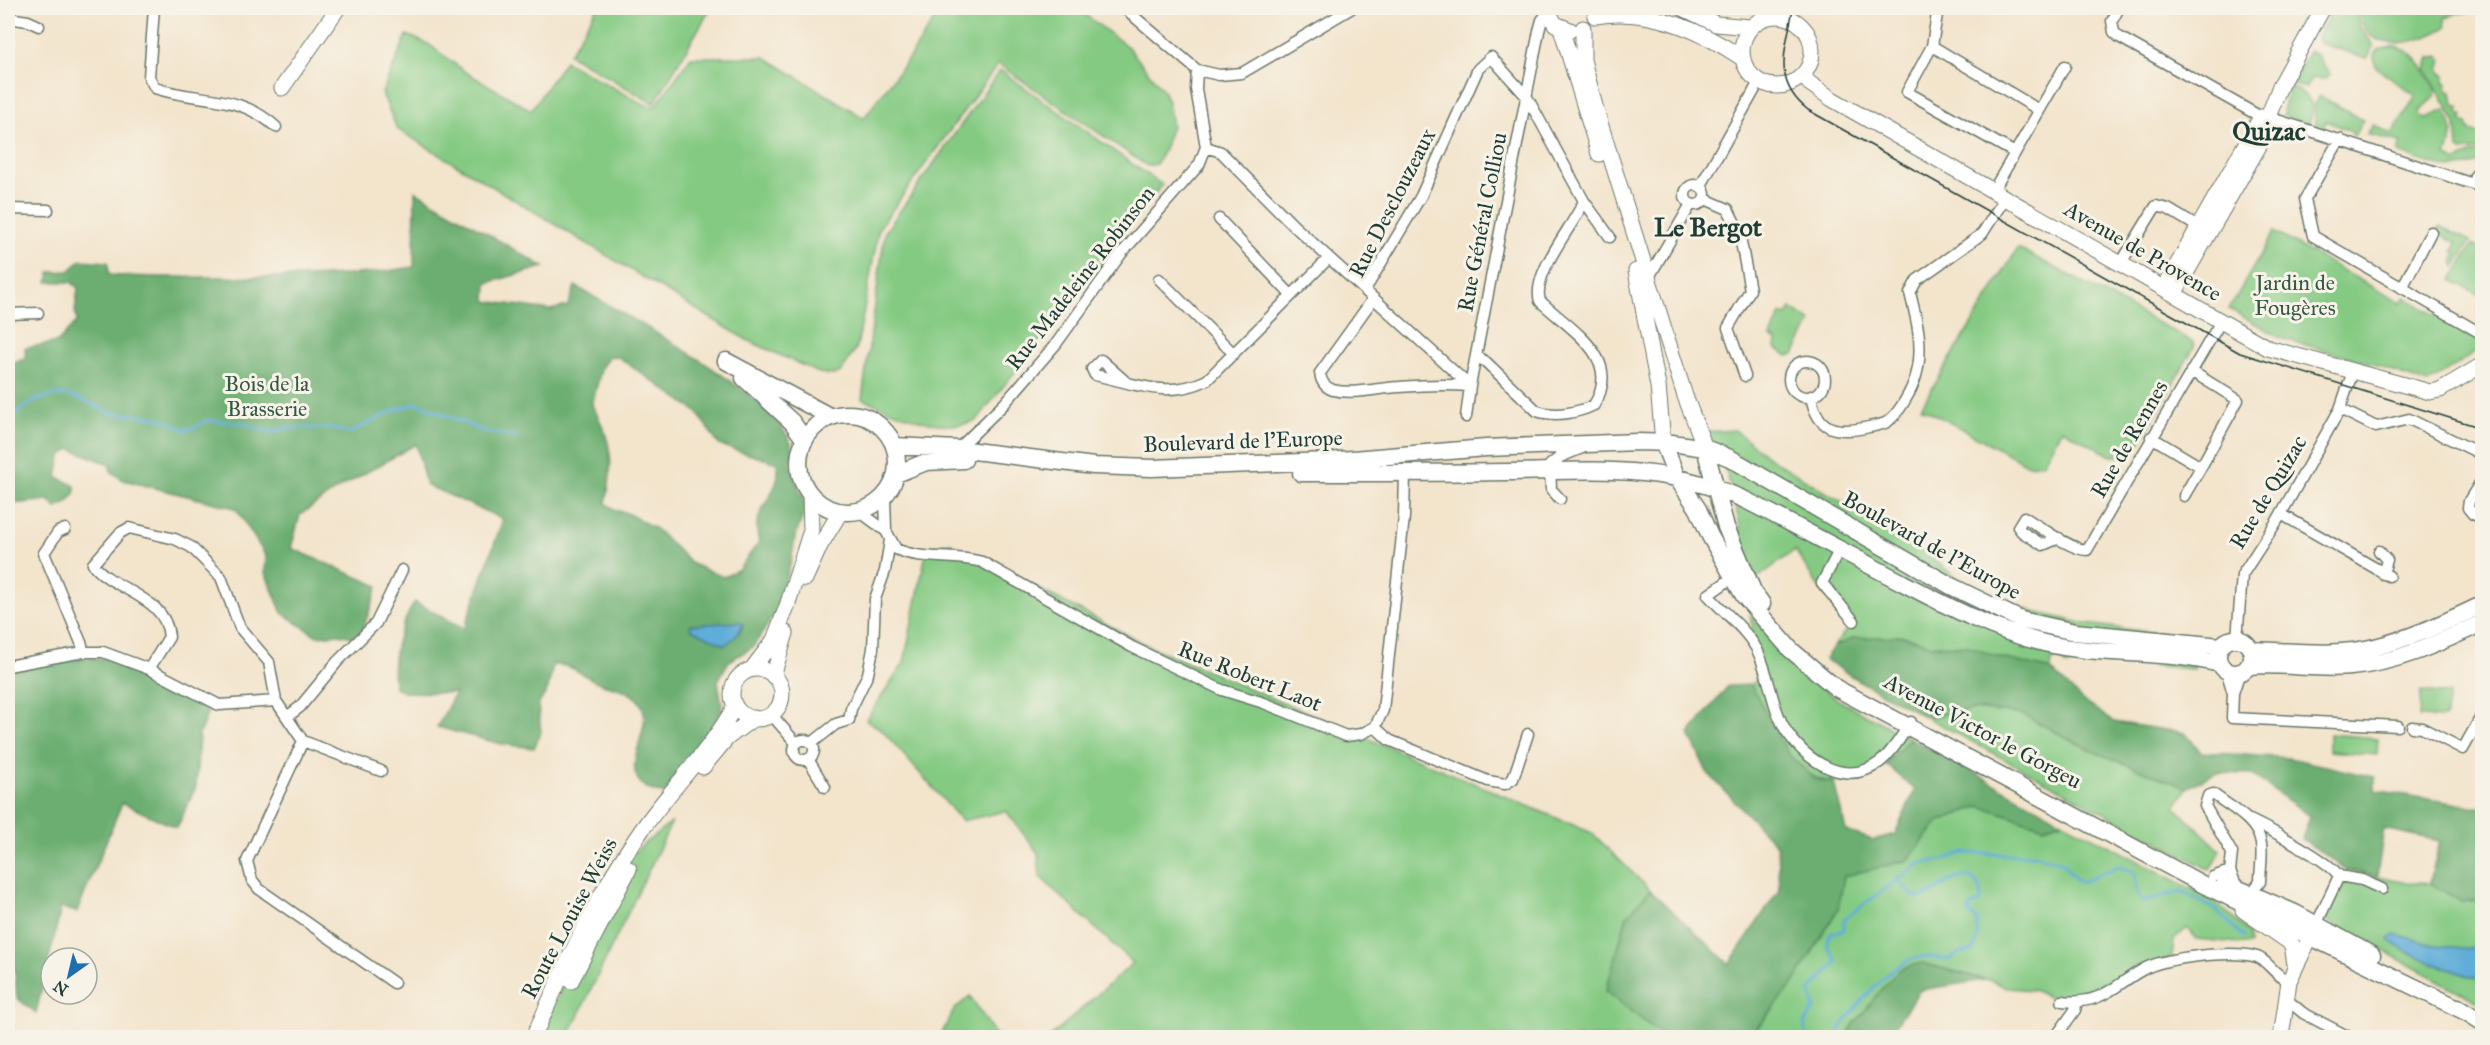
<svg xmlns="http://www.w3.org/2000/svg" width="2490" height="1045" font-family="'IM FELL Great Primer',serif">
<rect width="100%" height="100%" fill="#f7f3e8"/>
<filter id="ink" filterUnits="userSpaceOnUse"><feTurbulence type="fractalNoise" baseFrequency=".0167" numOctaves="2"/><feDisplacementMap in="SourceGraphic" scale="12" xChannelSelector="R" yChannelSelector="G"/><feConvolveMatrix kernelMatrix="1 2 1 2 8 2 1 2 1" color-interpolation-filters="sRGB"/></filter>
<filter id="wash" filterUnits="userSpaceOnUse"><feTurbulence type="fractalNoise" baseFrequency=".008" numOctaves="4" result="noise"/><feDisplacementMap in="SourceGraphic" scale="24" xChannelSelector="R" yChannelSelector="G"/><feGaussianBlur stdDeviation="1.35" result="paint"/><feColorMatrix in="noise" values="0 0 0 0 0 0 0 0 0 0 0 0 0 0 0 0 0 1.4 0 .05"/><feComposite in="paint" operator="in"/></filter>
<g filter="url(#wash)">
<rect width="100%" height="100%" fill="#f3e4cc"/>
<path fill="#85ca83" stroke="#52845c" stroke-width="1.5" d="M597,8h114l-57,96 -85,-50z
M942,8h134l52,39 35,43 5,12 4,24 -9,26 -7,12 -9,2 -149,-102 -119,164 -22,119 -16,25 -8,3 -14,-2 -72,-33 -350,-211 -15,-36 25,-58 21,9 39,29 64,37 34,-49 78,43 12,3 36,-50h74l99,61 50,-67z
M2334,8h22l4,19 14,19 -7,12 -48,-15 -2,-6z
M2360,8h112l-3,4 -12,1 -12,5 1,9c-29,18 -85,31 -86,-19z
M2396,46c22,6 29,27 40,45l-2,7 -13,12 -1,6 7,2 18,-8c12,23 8,24 1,46l11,6 15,-9 10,-1v7c-25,20 -56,2 -84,-6l3,-11 -34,-8 6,-9 19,9 24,-38 -41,-30 -1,-10 4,-6z
M2309,51l8,4 13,19 -4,5 -14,-1 -6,10 -15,-4z
M2439,56l3,3 -3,12 6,5 -1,6 4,2 -1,6 5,2 2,13 5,2 -1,6 5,2 -1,7 5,2 3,7 12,4v14l-20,2 -4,-3 -2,-24 -30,-55 4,-11z
M1000,70l162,115 -185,235c-35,16 -81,-9 -115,-21l23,-167z
M2290,87c16,7 29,16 19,35l-4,2 -22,-9 1,-12z
M2320,96l43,24 -9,16 -5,-6 -23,-9 -3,8 -8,-3v-21z
M2440,226l30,15 -15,26 -2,-6 3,-7 -3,-3 4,-8 -17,-9 -6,11 -4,-2z
M2274,232l127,71 4,-6 77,46 -1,5 -54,36 -53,-20 -93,-26 -52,-29z
M2472,245l10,5v46l-30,-16z
M2018,248l174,93 3,4 -63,111h-21l-49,-27 -19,34 -14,2 -108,-58z
M1791,308l20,14 -17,33 -6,1 -13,-8 2,-7 -7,-4 11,-23 6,2z
M1735,430l33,27 150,91 53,40 63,24 52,12 112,14 -4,31 -123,-10 -1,6h-5l-5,-6 -8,1 -1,10 -53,-13 -30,-11 -36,-1 -29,-9 -48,2 -21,8 17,-22 -31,-35 -25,-39 -39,29 -17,-46 1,-9c-9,-31 -13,-67 -34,-92z
M950,543l199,103 443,187 58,57 -23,26 -21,75 58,46h-614l83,-74 -93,-86 -2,-24 -32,-42 -44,10 -81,-92 -15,-9 38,-57 23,-115z
M1750,615l59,63 31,23 70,37c-8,8 -16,19 -25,26 -34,26 -71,25 -97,-10 -15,-20 -25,-47 -37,-69l10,-9z
M2421,691l28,3 -4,24 -26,-1z
M1976,709l48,6 66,35 97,38 -12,19 45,43 -10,20 -284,-153z
M2329,734l49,4 -1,17 -48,-4z
M1980,806l64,21 18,-6 153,80 34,32 1,11 -54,-5 -9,-11 -13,12 -2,16 -60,32 -47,11 -15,-1 -17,-8 -26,-2 -14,-7 -71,-18 -23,7 -25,33 -19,19 -9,15 -97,1 30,-36 59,-93 6,-33 64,-16 31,-39z
M2482,808v196l-158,-85 23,-49c29,6 54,15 83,13l10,-42 -56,-12z
M672,822l-104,215 -31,1 94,-184z
M970,996l27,41h-57l14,-27z"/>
<path fill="#6cae71" stroke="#467652" stroke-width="1.5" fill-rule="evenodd" d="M415,191l129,76 -57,16 -1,18 64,9 18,-4 7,-20c52,30 196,106 217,159 3,7 -2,15 -1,22 3,13 11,27 16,39l-12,31 -4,25 -15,50 -23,35 -24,14 -11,20 4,23 -2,11 -55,78c-8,0 -11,-1 -18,-5 -34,-20 15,-64 -10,-89 -11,-11 -29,-12 -42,-18 -18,-8 -22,-17 -42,-16l-5,24 -10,16 3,27 -7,16 -33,-4 -64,-17 18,-34 -52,-1 -9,-6c-3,-31 4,-57 21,-84l49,27 39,-110 -77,-34 -10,-41 -80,46 -36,25 -9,33 87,38 -16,46 -10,5 -13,-3 -22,2 -35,-23 -17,-41 1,-16 -29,-46 -6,-3 -108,-27 -12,-9 -2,-7 -38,-15 -10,7 -4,21 18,9v8l-8,9 -11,5 -7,-8 -36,4 -5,4v-145l18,-4 -1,-11 33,-6 19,-21 -2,-10 3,-23 -7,-6h-23l2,-10 19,-1 12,-11 27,2 1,13c37,3 74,2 111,2 66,1 129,1 194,-10zM610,356l8,1 79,55 22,33 58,18c6,25 -15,37 -20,61 -1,5 1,13 2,18l-20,27 -15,8 -32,-13 -36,-35 -31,-17 -8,-1 -11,-8c8,-41 7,-61 -14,-98l10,-39zM731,623l12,1c-3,13 -13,15 -24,18l-28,-18 17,2z
M1903,636l29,9 36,1 30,11 53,13 31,30 32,22 71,11 16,19 88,6 86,19v13l107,18v92l-21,2 -31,-19 10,-42 -56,-12 -7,47 -30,-6 -45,-31 8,-23 -59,-42 -36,-1 -28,15 -97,-38 -66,-35 -48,-6 -50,8 -70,-38 -31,-20 9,-13 21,-8z
M83,658l25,1 94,46 6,7 -9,22 -3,52 -19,42 -55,-25 -45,109 -16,-4 -25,105 -19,-15 -3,-37 -6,-2v-289z
M1751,685l37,69 27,25 19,4 12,48 27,9 22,-6 20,-44 -29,-26 24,-26 152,83 -18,6 -64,-21 -41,15 -31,39 -64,16 -6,33 -46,77 -43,51h-85l-58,-46 21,-75 23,-26 79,74 50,-74 -2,-44 -70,-74 -18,-38 39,-48z
M1922,963l63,17 -65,10 -33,47h-41c3,-7 47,-63 53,-67 5,-4 16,-5 23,-7z"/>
<path fill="#60add9" stroke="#407586" stroke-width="1.5" d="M740,622l3,2 -7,12 -11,9 -34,-16 -1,-4z
M2395,934l39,11 48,5v30c-18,-5 -81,-27 -93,-40z"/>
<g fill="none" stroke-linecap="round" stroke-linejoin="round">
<path stroke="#60add9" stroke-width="3" d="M8,425c13,-20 37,-34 63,-29 16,4 31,16 47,18 28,3 41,-1 66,16l12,-3 12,-7 36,4 27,8 17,-4h43l19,5 42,-22 25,-8 69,29 32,5
M1807,1038l-3,-14 11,-16 -5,-17 27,-30c-6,-10 -14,-16 -6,-28l13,-3v-11l75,-55 26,-5 18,-6 76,2 24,8 14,18 4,1 37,-16 17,7 2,20 5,9 40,-11 32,18 30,28
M1835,1038c9,-19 50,-66 68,-75 14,-8 31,-7 46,-3l9,-6 16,-4 3,-12v-18l-9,-8 3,-6 9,-4c4,-12 -1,-16 -9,-25 -34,-5 -45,47 -73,1"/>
</g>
</g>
<g filter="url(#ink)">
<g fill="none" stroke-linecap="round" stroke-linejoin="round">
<defs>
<path id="street" d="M154,8l-5,69 6,11c45,15 82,4 121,39
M1124,8l73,62 22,5 23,-2 110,-65
M1938,8l-6,38 -25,46 108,61
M2119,8l-7,13 2,11 5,5 142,80
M8,18l20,3 11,5
M1932,46l107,64
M1197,70l-1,19 10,58 15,5 73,74 176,160
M2268,117l214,70
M2340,139l-35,60 8,37 169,98
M2474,183l1,-7 7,-8
M1685 195a10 10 0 1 1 20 0a10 10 0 1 1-20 0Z
M1700,187l59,-105
M1993,191l72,-125
M1705,199l23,10 11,22 11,59 -22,38 17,48
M8,209l40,1
M1219,219l72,76
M2121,263l35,-57 12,3 30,18
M1649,277l42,-73
M1159,279l75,75
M2402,288l29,-56
M1365,290l56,-94 57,-127 13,-12 36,40 57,104 26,36
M1373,299l-53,74c1,8 4,14 13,17 20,5 45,-2 66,-3 23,-2 47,-3 71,-1
M8,314l30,-1
M1476,356l10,6 51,49c18,6 41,2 57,-6 29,-47 -22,-74 -54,-104 -9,-27 33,-74 44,-100
M1789 379a18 18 0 1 1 36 0a18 18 0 1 1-36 0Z
M1126,382l-25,-22 -9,9 3,6c41,9 72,24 112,5l122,-122
M1811,396c6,36 27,38 58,31 5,-1 13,-2 18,-5 12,-8 25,-32 29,-46 8,-28 1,-56 -6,-83l7,-13 65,-46 23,-36
M2340,409l36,18 33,-8 68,33 5,6
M1466,417l4,-31 69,-355 3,-11 6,-7
M2151,437l50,30 37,-67 -47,-29
M958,449l46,-45 52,-60 65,-90 78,-89 7,-18
M2482,480l-13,21 -1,7 5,6 9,4
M885,495l1,36 10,18c27,12 57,5 86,13l150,85 90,43 42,13 82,33 15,-2 14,-7 8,-17 21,-193 1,-44
M2184,496l17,-29
M1560,499l-9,-10 -1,-24 10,-8 22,-9
M859,511l27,20
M2281,514l108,62
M65,529l-7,3 -14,21 38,92 1,7
M2059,538l-16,7 -21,-13 -4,-5 6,-10c15,9 47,33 63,33l134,-229
M1840,549l-18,34 32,38
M2379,551l8,9 -4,14
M1732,578l-24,17c16,18 42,37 51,59 11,24 13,55 28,78 20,29 59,56 93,30 13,-10 21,-26 31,-40
M2237,639l5,-64 35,-54 63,-112 13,-38
M8,666l75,-14h20l46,17 70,36 57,-4 27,40 -56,120 5,19 7,9 135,94
M149,669l20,-32c-3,-42 -55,-45 -76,-73l27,-31 9,-5 46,11 16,8 30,30 19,51 29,34 7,39
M2226,670l7,23 -1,25 166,8
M2233,693l7,-21
M771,714l25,29
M287,717l13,-10 37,-45 39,-39 26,-53
M1375,727l14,13 99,41 17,3 8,-5 15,-45
M2412,727l10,1 41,21 19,-34
M794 750a10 10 0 1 1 20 0a10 10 0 1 1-20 0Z
M303,741l78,30
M812,743l24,-19 13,-4 2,-11 17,-35 5,-25 2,-50 10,-28 5,-31
M808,759l17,28
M2250,820c19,9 80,41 89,56
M2339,876l23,4 20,9
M2213,877l17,-6
M2238,889l-8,-18 2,-18 -27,-47 3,-10 5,-2c17,13 45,26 48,50 2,12 -1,26 -1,38l-4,5
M2317,923l22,-47
M2286,999l17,14 48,25
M2062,1001c39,4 50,-14 80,-31 22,-13 90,-20 115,-13 12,4 16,18 32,24
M2055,1038l20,-28 2,-8"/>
<path id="secondary" d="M1547,8l8,16 15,6
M1683,8l33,16 34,3
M1742 51a35 35 0 1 1 70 0a35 35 0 1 1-70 0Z
M1595,16c52,-9 104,13 147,42
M1561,28l38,126
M1583,28v32l13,50 89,286 20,52
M1803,75l6,8 23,16 436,249 162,44 10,-2 42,-25
M282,88l56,-80
M1636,271l22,115 5,56
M2164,288l97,-171h7
M2174,294l97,-169 -3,-8 12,-31 43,-78
M805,579l16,-35 20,-33
M752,669l22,-29 13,-34 24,-76 -1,-36
M732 694a25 25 0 1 1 50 0a25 25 0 1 1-50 0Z
M773,676l13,-43
M703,767l24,-29 27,-20
M2243,910l49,34 3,21
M571,981l58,-112
M533,1038c32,-71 63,-144 108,-207 30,-43 69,-80 94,-125
M2281,1038l8,-57 26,-54"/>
<path id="primary" d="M726,361l105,56
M744,378l48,44 13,18
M799 463a49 49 0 1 1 98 0a49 49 0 1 1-98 0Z
M1663,442l14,36 21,31 12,27 34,60 47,54 45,38 366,196 264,128
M894,446l64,3 136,17 58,2 176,-7 158,-13 151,-6 35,1 33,5 25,10 221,128 70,34 54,12 146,14
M1705,448l21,79 27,64 9,13
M1301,473c68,0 136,0 205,-1 86,-1 156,-9 237,27 55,27 108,57 162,85 44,23 90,47 139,59 58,14 119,6 176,21
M896,474l30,-12 38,-2
M2218 656a17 17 0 1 1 34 0a17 17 0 1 1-34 0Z
M2251,650c40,1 85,7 124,-3 38,-9 72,-26 107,-42
M2248,666c35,-3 69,4 103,1 46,-4 90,-25 131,-44
M2225,883l70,30 77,42
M2458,1007l24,15"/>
</defs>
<use href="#street" stroke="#697769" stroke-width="13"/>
<use href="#secondary" stroke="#697769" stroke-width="17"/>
<use href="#primary" stroke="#697769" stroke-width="19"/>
<use href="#street" stroke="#fff" stroke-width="10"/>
<use href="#secondary" stroke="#fff" stroke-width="15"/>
<use href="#primary" stroke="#fff" stroke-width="16"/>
<path stroke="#1f3d34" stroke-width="1.5" d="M1793,8c-6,40 -23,72 15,102l432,243 242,75"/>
</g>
</g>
<g text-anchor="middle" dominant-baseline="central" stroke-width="6" stroke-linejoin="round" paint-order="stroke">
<g font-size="22" fill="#1f3d34" stroke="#f7f3e8">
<text transform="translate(1392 203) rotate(-63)">Rue Desclouzeaux</text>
<text transform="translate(1482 222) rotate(-79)">Rue Général Colliou</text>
<text transform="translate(2143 251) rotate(30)">Avenue de Provence</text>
<text transform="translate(1080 278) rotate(-52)">Rue Madeleine Robinson</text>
<text transform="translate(2129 439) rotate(-60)">Rue de Rennes</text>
<text transform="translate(1243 441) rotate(-2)">Boulevard de l'Europe</text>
<text transform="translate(2268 492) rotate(-59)">Rue de Quizac</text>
<text transform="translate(1932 545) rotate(29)">Boulevard de l'Europe</text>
<text transform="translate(1250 676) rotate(22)">Rue Robert Laot</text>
<text transform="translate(1983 731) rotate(28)">Avenue Victor le Gorgeu</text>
<text transform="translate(569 918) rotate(-62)">Route Louise Weiss</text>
</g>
<g font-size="22" fill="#335944" stroke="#f7f3e8">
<text x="2295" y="282">Jardin de<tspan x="2295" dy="25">Fougères</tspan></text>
<text x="267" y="383">Bois de la<tspan x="267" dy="25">Brasserie</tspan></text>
</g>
<g font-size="26" font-weight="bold" fill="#1f3d34" stroke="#f7f3e8">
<text x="2269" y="131">Quizac</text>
<text x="1708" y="227">Le Bergot</text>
</g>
</g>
<rect width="2490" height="1045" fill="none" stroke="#f7f3e8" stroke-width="30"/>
<g transform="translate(69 976) rotate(214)"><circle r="28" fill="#f7f3e8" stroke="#a1aaa0" stroke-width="1.5"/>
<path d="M0-4.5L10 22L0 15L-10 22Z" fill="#1f6fb2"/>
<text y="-9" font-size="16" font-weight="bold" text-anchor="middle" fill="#1f3d34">N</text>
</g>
</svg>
